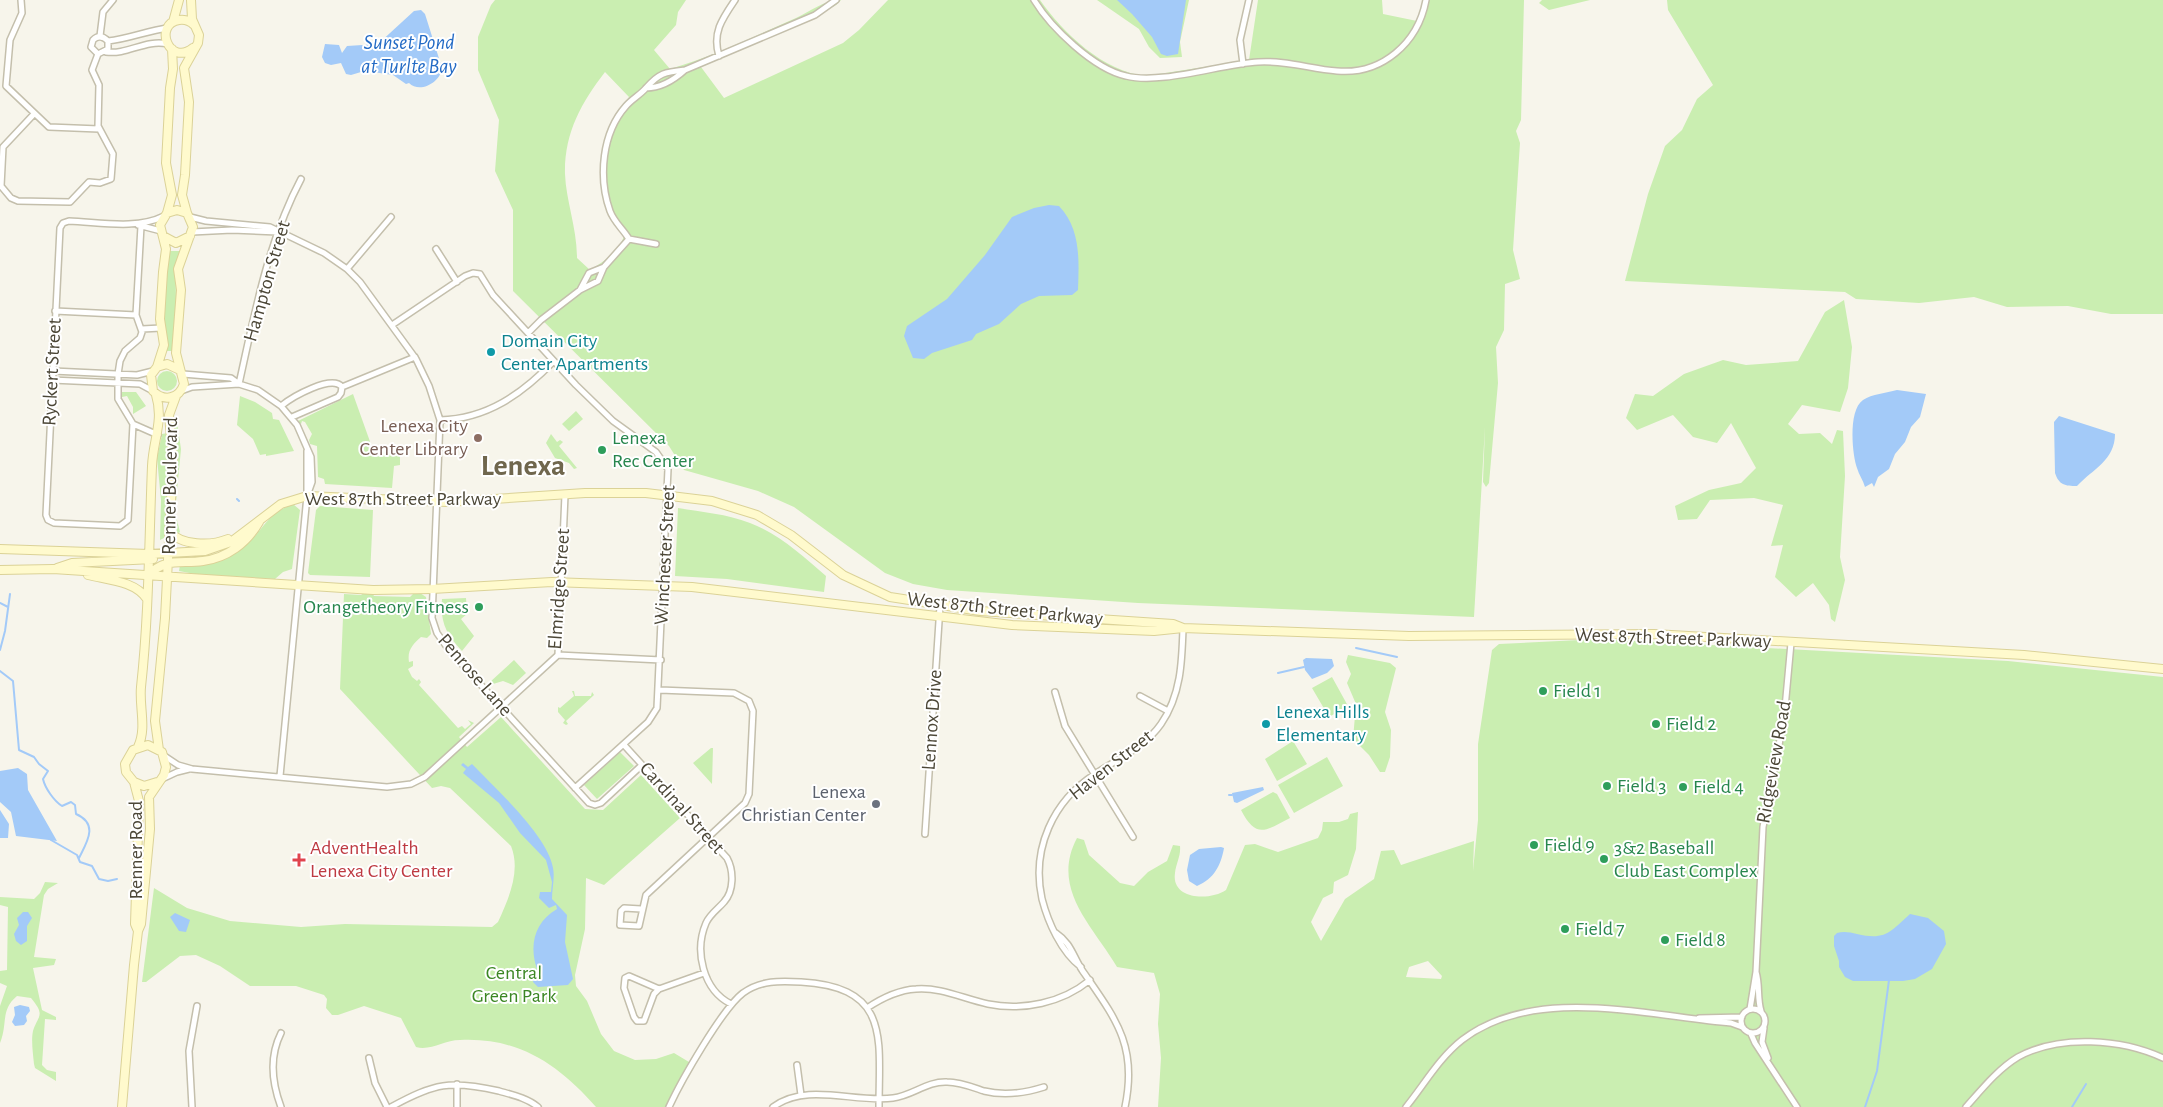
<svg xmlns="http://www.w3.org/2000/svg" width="2163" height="1107" font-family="'Alegreya Sans',sans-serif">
<rect width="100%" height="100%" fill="#f7f5eb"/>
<path fill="#caeeb1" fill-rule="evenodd" d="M495,0h191l-8,12 -2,13 -22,25 16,19c43,-12 85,-33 126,-51 15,-7 28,-18 45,-18l-5,5 -35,19 -100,43 23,31 119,-55 16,-13 29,-30h152c23,33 64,72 106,76l103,-16 9,-60h124l1,14 34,7 6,-21h101l-3,120 -5,11 4,12 -7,107 7,29 -15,5 -1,46 -8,17 2,36 -9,100 -3,4 -3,-5 2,-55 -11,190 -336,-14 -191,-13 -34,-6 -28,-11 -91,-66 -36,-16 -74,-21 -15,-24 -156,-155v-81l-18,-39 4,-51 -21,-50v-33l13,-32zM605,72l24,25c-34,41 -40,96 -5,139 -5,16 -21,26 -34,34l-13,-12c0,-30 -11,-57 -12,-84 -1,-40 16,-71 40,-102z
M1097,0h92l-9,42 2,15 -22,1 -11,-11 -10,-18z
M1542,0h48l-41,10 -10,-7z
M1667,0h496v314h-52l-43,-8 -61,1 -33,-10 -55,6 -63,-4 -11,-7 -220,-11 23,-87 17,-48 17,-16 15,-31 16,-14 -45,-75z
M170,251h10c-7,19 -3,45 -4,66 0,11 -3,23 -4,34h-5l-3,-35 2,-44z
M1844,300l8,47 -4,41 -8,24 -38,-7 -14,19 11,10 21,-1 12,11 5,-14 6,1 2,45 -5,81 5,23 -10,42 -4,-3 -2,-14 -16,-22 -17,14 -21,-20 8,-32 -12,1 12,-41 -29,-7 -44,2 -13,19 -19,1 -3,-14 34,-16 32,-7 15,-15 -25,-45 -14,20 -24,-6 -20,-22 -36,15 -11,-12 9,-24 18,2 31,-22 39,-14 23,5 52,-4 27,-49z
M157 381a10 10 0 1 1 20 0a10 10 0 1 1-20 0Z
M122,392h14l10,14 -13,8v-7l-6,-11 -5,1z
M353,394l20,56 27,4v11l-6,1 -2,22 -67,-4 -1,-5 -6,-2 -1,-31 -7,-2 -1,-4 3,-6 -7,-12 -3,-1 -1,3 -3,-3z
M240,396l15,6 17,11 1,6 6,1 15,31 -28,5v-2l-6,1 -7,-16 -16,-14z
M576,411l7,8 -14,12 -7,-7z
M176,416l5,33 -6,63 5,20 -3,2 -4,-10 4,-70 -4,-37z
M168,433l2,29 -5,70 -1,6 -4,2 1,-40 -4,-42 5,-24z
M551,434l6,8 3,-2 3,2 -4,4 18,22 -3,1 -5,-6 -14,-5 -9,-15z
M293,504l7,6 -8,59 -9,3 -8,7 -80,-5 -16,-3 1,-6c28,0 56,-6 76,-30 13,-16 17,-23 37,-31z
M320,506l53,4 -3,67 -60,-2 -2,-2 8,-63z
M678,508c24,4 49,6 72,15 29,11 53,33 76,53l-2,16 -97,-13 -52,-3z
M364,593h8l2,3 36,1 3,-3 7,-1 6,4 5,37 -4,4 -6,-1c-8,7 -14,13 -12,25l4,-1v5l-5,3 4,8 5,4 2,-2 2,3 -2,3 39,43 4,-2 3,3 6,-5 -3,-4 6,3 -15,14 8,10 34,-30 84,92 18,1 38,-35 39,43 -76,67 -18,-7 -1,51 -10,46 1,11 11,15 14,33 13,17 21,9 21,-1 18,-6 20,12 -25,42h-73c-37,-42 -77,-70 -136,-67 -16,0 -29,11 -44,7l-15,-29 -37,-12 -26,9h-6l-6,-7 1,-9 -3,-4 -28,-9h-46l-30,-20 -24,-11 -16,1 -34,26h-4l12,-94 33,20 43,13 71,6 44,-3 147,3 6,-5c11,-24 23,-51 13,-76l-61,-58 -9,-2 -9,2 -92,-99 4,-95 17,1z
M466,598l1,16 -6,5 13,17 -12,15c-16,-17 -22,-29 -20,-52z
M1600,639l408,22 155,16v430h-1005l3,-49 -3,-34 2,-30 -6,-21 -37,-6c-24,-41 -67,-78 -40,-129l7,2 5,15 31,28 14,3 14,-14 19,-11 6,-16 7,1c1,10 -4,17 -5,27 -4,27 35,28 51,17l19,-45 10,-1 23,8 40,-14 4,-8 1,-8h16l9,-3 2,-5 8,-2 -2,37 -8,26 -14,7 -1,11 -10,5 -12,24 10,19 24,-42 29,-20 7,-28 13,-1 7,15 73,-24 -1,30 5,-51v-76l14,-94 7,-6zM1428,961l14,15 -1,3 -35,-2 3,-10z
M1348,655l42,8 6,5 -11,44 6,18 -1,27 -5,15h-5l-11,-17 -16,-16 3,-35 -9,-21 4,-9 -5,-12z
M514,660l12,13 -13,12 -10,-4 -10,3 -3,-2z
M1332,677l16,29 -19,11 -17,-29z
M572,691h2l1,5h16l1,-4 2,3 -28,26 2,3 -2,1 -3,-2 2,-3 -7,-8v-5l2,1 14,-12z
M1293,741l14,23 -30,17 -12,-22z
M711,748h2l-1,36 -19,-21z
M620,752l14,14 -37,33 -13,-14z
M1327,757l16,29 -49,27 -16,-28z
M1273,792l4,2 13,24c-25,13 -34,21 -49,-8z
M45,882l13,1 -10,6 -4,6 -10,62 22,2 -2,6 -21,3 9,42 14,7v3l-11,-1 -3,46 5,5 9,2v9l-21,-13 -1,-4c-1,-10 -3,-24 -1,-33 5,-16 13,-15 -2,-33l-14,-2c-17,14 -9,28 -17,47v-37l7,-20 -7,-3v-12l7,-1 1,-63 -8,-2v-8l34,2 6,-6z"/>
<path fill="#a3caf8" d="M1117,0h69l-8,54 -11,2 -6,-2 -9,-17 -20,-23z
M421,10l4,4 17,54c-1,14 -22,26 -33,15l-3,1 -13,-9 -20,-3 -2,-3 -20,6 -5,-1 -5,-11 -10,2 -6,-2 -3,-6 3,-13 14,1 3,8 5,-7 31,-2 36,-33z
M1049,205l10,1c22,23 20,54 19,84l-6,5 -33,1 -18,8 -22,20 -23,10 -4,6 -40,13 -8,6 -11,-1 -9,-22 3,-10 40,-27 38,-44 27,-38 22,-9z
M1897,390l29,4 -6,23 -9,10 -6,15 -10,12 -6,15 -11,8 -4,10 -2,-4 -7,4c-2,-7 -6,-12 -8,-19 -5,-14 -9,-58 6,-68 9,-6 23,-7 34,-10z
M2059,416l56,18c0,26 -22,35 -38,52 -12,0 -18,-1 -22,-13l-1,-51z
M1306,658l26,1 2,7 -7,7 -15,6 -7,-9 -2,-10z
M463,763l5,4 4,-3c23,24 76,72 81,104 2,10 -1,20 -1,31l15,16 -2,27 8,37 -5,6 -30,2 -5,-5v-8l4,-5c-8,-23 -3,-47 20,-60l-1,-4 -7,3 -10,-10 1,-6h11l1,-10 -6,-22 -26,-27 -21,-30 -36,-30 3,-4 -5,-4z
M18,768l9,6 1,16 29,51 -41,-5 -5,-24 -11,-10v-31z
M1263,787l1,3 -27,13 -3,-1 -2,-9z
M0,810l9,14 -1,14h-8z
M1221,847l3,1c-3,17 -10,31 -27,38l-8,-5 -2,-11 3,-15 9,-6z
M23,912h5l4,6 -5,8v15l-6,4 -5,-4 -2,-7 5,-9 -2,-7z
M175,913l15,7 -4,12 -7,-1 -9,-14z
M1910,914l18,4 16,13 2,13 -14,25 -17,10 -12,2h-50l-8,-4 -6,-10v-6l-5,-15v-10l3,-3c6,-2 13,-1 20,1 29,7 34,-3 53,-20z
M20,1005l9,2 1,4 -4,5 1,5 -3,4 -9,1 -3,-4 3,-7 -1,-8z"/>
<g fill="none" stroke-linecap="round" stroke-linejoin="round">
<path stroke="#a3caf8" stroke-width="2" d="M237,499l2,2
M0,603l8,4
M1356,648l41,9
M0,650l5,-19 5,-37
M0,671l13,10 6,69 15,7 5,7 9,7 -5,8c2,9 11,22 19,27l9,-4 4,3 1,9c23,10 11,28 3,44
M1278,673l26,-6
M1229,795h3
M51,840l26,15 3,7 12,4 7,13 9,2 9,-2
M1865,1107l12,-36 12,-91
M2072,1107l14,-23"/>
<defs>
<path id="minor" d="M21,0l1,13 -12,27 -4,46 43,41 50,2
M1034,0c17,28 60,69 92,76 35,9 95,-12 132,-14 27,-2 53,7 79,9 45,4 81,-28 89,-71
M100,36l3,-24 10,-12
M106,52c22,3 39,-13 62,-8
M98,54l-7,-7 2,-7c5,-5 10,-4 15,1 20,-2 39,-10 59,-13
M719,56c-7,-23 3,-37 16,-56
M1243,64l-3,-24 9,-40
M646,88c16,0 28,-8 39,-18l130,-55 21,-15
M34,114l-31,33 -2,39 10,12 7,3 52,1 19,-20 11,1 11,-4 2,-25 -15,-28 1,-41 -7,-15 6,-16 10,-5v-8
M190,217l16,4 64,6 54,26 23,16 13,13 56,77 13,27 11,34 -8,198 5,15 12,17 140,153 6,2 6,-2 41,-38
M138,225l23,6
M141,226l-5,89 6,17 -2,6 -15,13 -5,10 -2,13v25l15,25 -5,96 -8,6 -66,-3 -6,-3 -2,-5 14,-287 3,-5 6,-2c30,1 67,9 95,-5
M192,232l40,-2 46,2
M629,239l27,5
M436,249l21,33
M347,269l44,-52
M580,290l9,-17 15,-6
M55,311l81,4
M392,325l73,-49 8,-3 7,1 13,21 83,90 37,36 43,31 12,17 -11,239 -9,14 -73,66
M142,329l19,-1
M528,333l13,-13 39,-30 18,-9 6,-14 25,-28c-6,-10 -15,-17 -19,-28 -12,-34 -8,-78 16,-105 6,-7 14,-11 20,-18 13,-15 19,-16 39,-18
M53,371l84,4 16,-4
M183,374l48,4 8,6 19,6 23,16 16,19 14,32 1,25 -5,14
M52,380l88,4 13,7
M239,384c15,-68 29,-143 62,-205
M342,387l73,-30
M181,391l11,-4 47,-3
M281,406c11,-9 51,-32 61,-19l-1,6 -3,4 -46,20
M440,420c47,-1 82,-26 114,-59
M133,424l25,11
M558,655l103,5
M1055,692l10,34 68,111
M1140,696l28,15
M624,745l103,113c7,13 7,33 -3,44 -6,7 -14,12 -18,21 -12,28 -3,67 25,81
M163,755l15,10 14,4 195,18 24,-3 14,-7 133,-122 7,-160
M280,776l27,-280v-45
M162,779l15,-7 12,-3
M925,834l15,-228
M641,909l-17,-1 -3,3 -1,14 19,1 7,-31 99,-92 4,-9 4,-83 -4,-10 -15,-8 -74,-3
M1056,933c15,10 17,23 26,37 33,48 56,75 43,137
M1081,967c-20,-15 -33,-45 -39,-68 -11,-50 11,-98 53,-125 24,-16 50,-27 66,-50 20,-29 21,-62 22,-96
M1756,972c4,13 1,26 5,39
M629,976l30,13 -5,5 -10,27h-7l-3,-4 -10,-29 1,-10z
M659,989l45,-16
M867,1008c15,-10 31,-18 49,-19 25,-2 48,10 72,15 35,7 74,-1 102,-24
M1741 1021a12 12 0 1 1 24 0a12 12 0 1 1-24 0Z
M1750,1009l6,-37 7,-145 21,-108 7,-76
M1699,1018l43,-1
M1764,1028l-2,14 6,16
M1751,1034l4,9 42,64
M369,1058l6,25 12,24
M797,1065l4,30
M192,1107l-3,-56 8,-45
M281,1107c-9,-24 -12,-50 0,-74
M391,1107c44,-24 59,-27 108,-16 14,4 28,7 39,16
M457,1107v-23
M669,1107c12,-26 53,-98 74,-114 18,-13 37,-12 58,-11 90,5 78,57 78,125
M773,1107c34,-25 81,-4 120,-9 19,-2 34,-17 54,-16 13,0 25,5 37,9 20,5 41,2 60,-4
M1406,1107c18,-22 33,-49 56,-67 73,-56 185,-24 269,-17l11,4
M1966,1107c16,-18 32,-38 52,-50 42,-23 104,-18 145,1"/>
<path id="secondary" d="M173,22l6,-22
M193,48c-24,19 -40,-24 -14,-28 6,-1 11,1 15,5
M167,213l5,-18 -6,-32 4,-75 3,-19 -1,-20
M187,213l-5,-18 3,-20 4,-73 -5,-34 14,-25 1,-8 -7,-16 -1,-19
M163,236l13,7 14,-7
M157,367l7,-22 -4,-26 3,-47 3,-23 -6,-24 7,-12 10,-3 10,3 6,14 -15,42 3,21 -5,63 8,31c-5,15 -20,18 -31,7l-2,-16 6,-8 10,-3 13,6
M169,531c12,15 42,15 59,8
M0,549l149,5 56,-3 26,-9 50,-38 26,-8 140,6 138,-9h61l66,8 45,14 34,20 52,40 47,22 90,14 193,13 10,4
M57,568l15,-5 81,-4
M0,570l53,-1 320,21 59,-1 120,-7 140,5 320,38 142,6 29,-3 226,8 245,-2 370,21 139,14
M88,575c20,5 47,6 59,24
M148,576c17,-19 32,-12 55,-15 24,-3 44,-18 56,-39
M138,747c9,-19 1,-40 3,-60 8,-73 8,-147 11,-221 1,-26 12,-45 4,-71
M159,750l-4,-29 10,-103 8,-156 -4,-47 7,-19
M134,782l10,4 13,-4
M122,1107l12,-142 4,-34 3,-7 9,-95 -1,-32 15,-22 2,-8 -4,-15 -14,-7 -15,5 -8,14 1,8 8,10 5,19 -4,123 3,7"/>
</defs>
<use href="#minor" stroke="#c4bfac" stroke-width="8"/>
<use href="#secondary" stroke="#dbd297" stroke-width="10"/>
<use href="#minor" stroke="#fff" stroke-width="5"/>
<use href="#secondary" stroke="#fffacd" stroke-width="8"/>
</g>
<g fill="#0f9aa8" stroke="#fff" stroke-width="2">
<circle cx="491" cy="352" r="5"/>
<circle cx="1266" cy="724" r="5"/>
</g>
<circle fill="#8d6e63" stroke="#fff" stroke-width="2" cx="478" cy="438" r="5"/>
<g fill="#2e9e5b" stroke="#fff" stroke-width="2">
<circle cx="602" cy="450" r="5"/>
<circle cx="479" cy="607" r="5"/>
<circle cx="1543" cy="691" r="5"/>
<circle cx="1656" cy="724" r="5"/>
<circle cx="1607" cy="786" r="5"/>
<circle cx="1683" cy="787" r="5"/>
<circle cx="1534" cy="845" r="5"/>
<circle cx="1604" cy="859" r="5"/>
<circle cx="1565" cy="929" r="5"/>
<circle cx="1665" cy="940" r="5"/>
</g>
<circle fill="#6b7280" stroke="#fff" stroke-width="2" cx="876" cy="804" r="5"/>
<path fill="#e0444e" stroke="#fff" stroke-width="2" d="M296.5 852.5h5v5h5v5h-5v5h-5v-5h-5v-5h5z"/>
<g text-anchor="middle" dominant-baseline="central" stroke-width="4" stroke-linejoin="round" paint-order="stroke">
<g font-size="20" fill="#4c4737" stroke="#fff">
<text transform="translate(267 281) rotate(-74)">Hampton Street</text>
<text transform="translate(52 372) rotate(-87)">Ryckert Street</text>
<text transform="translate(170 486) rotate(-89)">Renner Boulevard</text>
<text x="403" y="499">West 87th Street Parkway</text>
<text transform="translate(665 555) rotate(-87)">Winchester Street</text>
<text transform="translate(559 589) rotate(-86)">Elmridge Street</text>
<text transform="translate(1005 609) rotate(6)">West 87th Street Parkway</text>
<text transform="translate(1673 638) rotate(2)">West 87th Street Parkway</text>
<text transform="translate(475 675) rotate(49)">Penrose Lane</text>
<text transform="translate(932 720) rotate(-86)">Lennox Drive</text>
<text transform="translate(1774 762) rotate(-80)">Ridgeview Road</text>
<text transform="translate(1111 765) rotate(-38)">Haven Street</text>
<text transform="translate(682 808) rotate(48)">Cardinal Street</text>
<text transform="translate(136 850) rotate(-90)">Renner Road</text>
</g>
<g font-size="20" fill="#0d838f" stroke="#fff" text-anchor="start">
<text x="501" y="341">Domain City<tspan x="501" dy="23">Center Apartments</tspan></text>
<text x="1276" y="712">Lenexa Hills<tspan x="1276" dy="23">Elementary</tspan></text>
</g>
<g font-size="20" fill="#785e54" stroke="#fff" text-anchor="end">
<text x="468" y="426">Lenexa City<tspan x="468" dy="23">Center Library</tspan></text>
</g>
<g font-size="20" fill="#27864d" stroke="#fff" text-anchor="start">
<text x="612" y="438">Lenexa<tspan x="612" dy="23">Rec Center</tspan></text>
<text x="469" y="607" text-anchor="end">Orangetheory Fitness</text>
<text x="1553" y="691">Field 1</text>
<text x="1666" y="724">Field 2</text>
<text x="1617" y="786">Field 3</text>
<text x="1693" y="787">Field 4</text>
<text x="1544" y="845">Field 9</text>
<text x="1614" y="848">3&amp;2 Baseball<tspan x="1614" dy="23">Club East Complex</tspan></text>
<text x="1575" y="929">Field 7</text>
<text x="1675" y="940">Field 8</text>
</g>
<g font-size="20" fill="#5b616d" stroke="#fff" text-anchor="end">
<text x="866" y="792">Lenexa<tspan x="866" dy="23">Christian Center</tspan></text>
</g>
<g font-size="20" fill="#be3a42" stroke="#fff" text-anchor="start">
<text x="310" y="848">AdventHealth<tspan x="310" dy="23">Lenexa City Center</tspan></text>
</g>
<g font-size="20" fill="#3b8623" stroke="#fff">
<text x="514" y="973">Central<tspan x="514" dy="23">Green Park</tspan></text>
</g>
<g font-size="21" font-style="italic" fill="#246bc5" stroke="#fff">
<text x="409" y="42">Sunset Pond<tspan x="409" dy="24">at Turlte Bay</tspan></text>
</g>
<g font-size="30" font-weight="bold" fill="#70674e" stroke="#fff">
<text x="523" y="466">Lenexa</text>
</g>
</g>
</svg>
